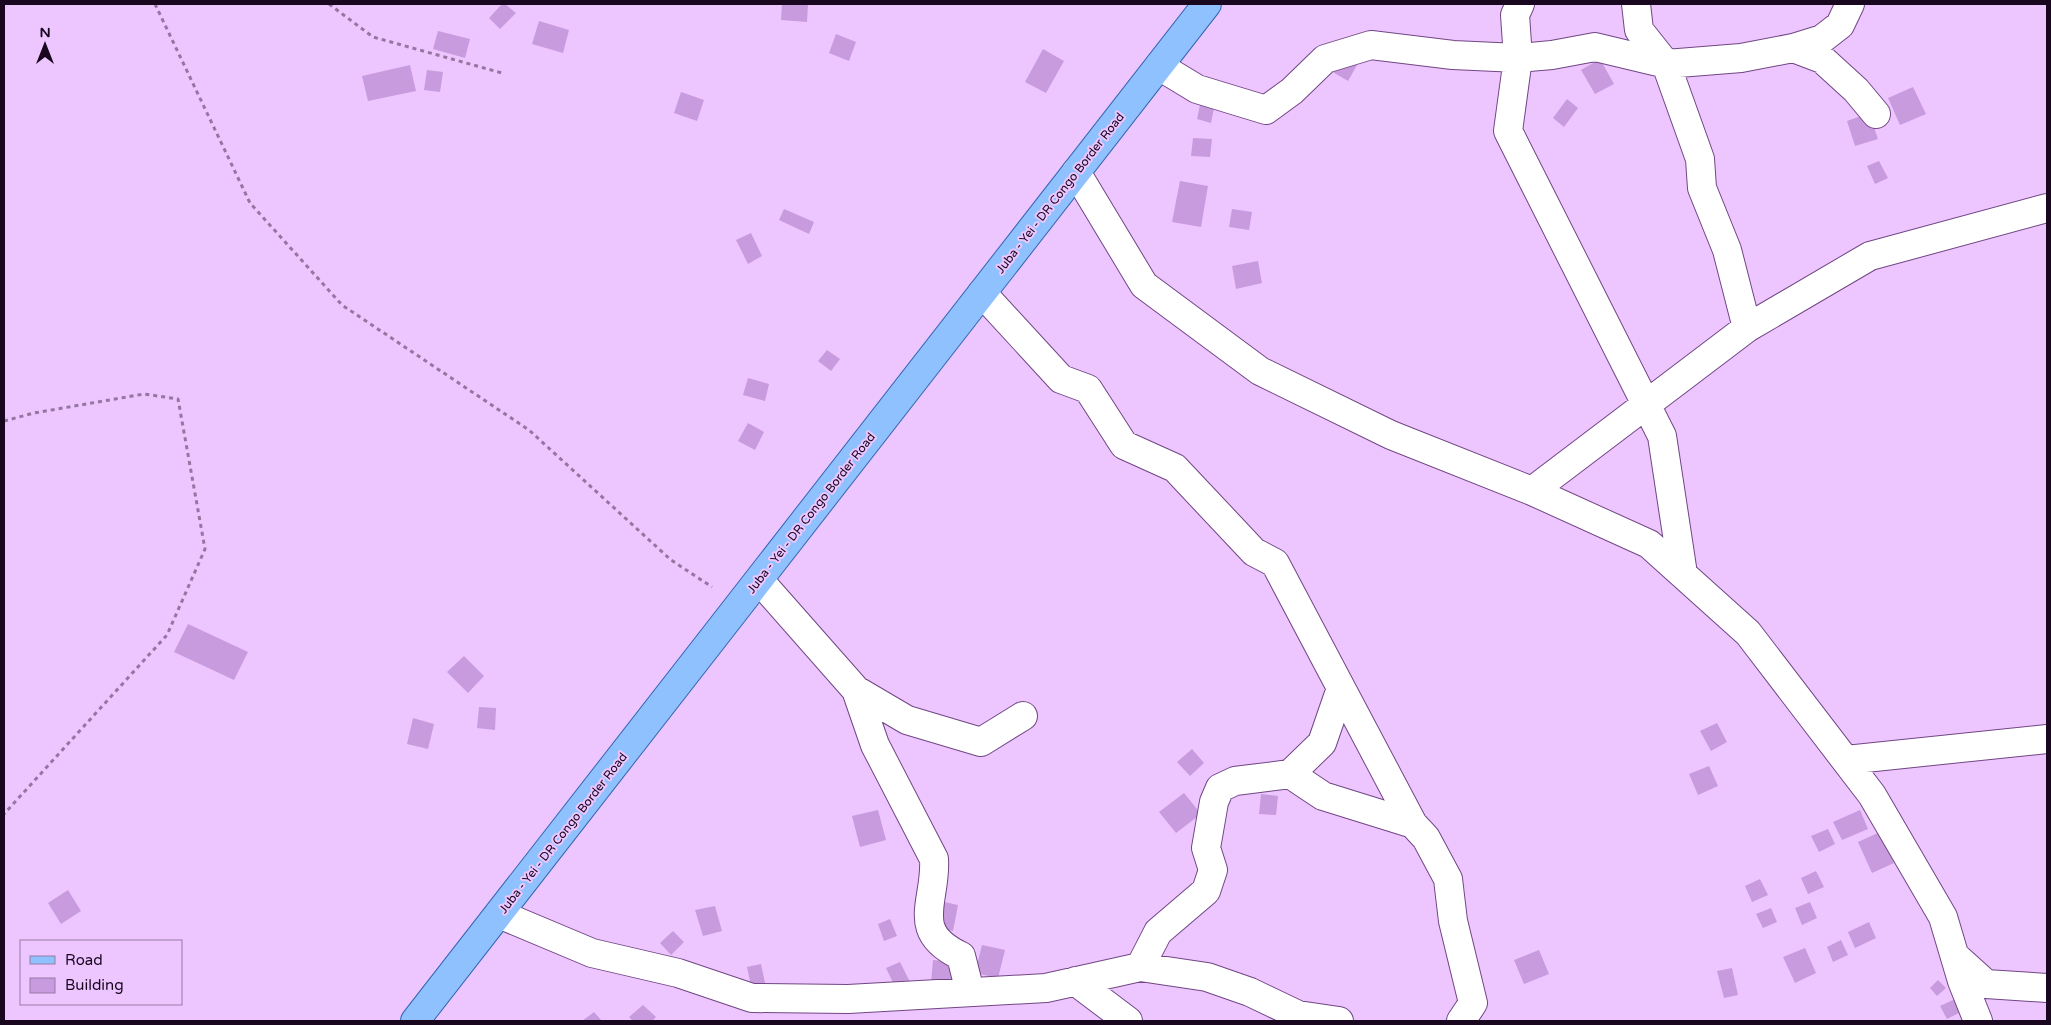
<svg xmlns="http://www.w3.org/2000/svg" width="2051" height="1025" font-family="'Varela Round',sans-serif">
<rect width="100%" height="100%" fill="#edc6ff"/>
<path fill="#c89ade" d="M502,4h3l11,9 -16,16 -11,-11z
M782,4h26l-1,18 -26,-2z
M539,21l30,9 -6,23 -31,-9z
M438,31l32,8 -5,19 -32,-9z
M836,34l20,8 -7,19 -20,-8z
M1043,49l21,12 -18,32 -21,-11z
M1340,55l17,10 -9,16 -17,-10z
M1600,59l14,25 -19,10 -14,-24z
M410,65l6,26 -48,10 -6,-25z
M427,70l16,2 -3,20 -16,-2z
M1913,87l13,27 -26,11 -12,-27z
M681,92l23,8 -7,21 -23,-8z
M1567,99l11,9 -14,19 -11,-9z
M1201,100l14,3 -4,20 -14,-4z
M1869,113l9,26 -23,7 -8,-25z
M1193,138l19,1 -2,18 -19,-1z
M1879,161l9,17 -13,6 -8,-18z
M1180,181l28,5 -7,41 -29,-5z
M784,209l30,13 -5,12 -30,-14z
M1232,209l20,3 -3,18 -20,-3z
M751,233l11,23 -14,8 -12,-24z
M1258,261l4,22 -26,6 -4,-23z
M827,350l13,9 -9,12 -13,-10z
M748,378l21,6 -4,17 -22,-6z
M748,423l16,9 -9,18 -17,-9z
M188,624l60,28 -14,28 -60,-28z
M464,656l20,20 -16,17 -21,-21z
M479,707l17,1 -1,22 -18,-2z
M413,718l21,6 -6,25 -21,-5z
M1717,723l10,19 -16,9 -11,-20z
M1192,749l12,14 -14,13 -13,-14z
M1709,766l9,20 -20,9 -9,-21z
M1184,793l17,21 -25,19 -17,-21z
M1261,794l17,2 -2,19 -17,-1z
M878,810l8,30 -26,7 -8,-31z
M1860,810l8,19 -26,11 -9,-18z
M1828,829l7,15 -16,8 -8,-16z
M1880,832l14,31 -22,10 -14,-31z
M1816,871l8,16 -16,7 -7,-16z
M1760,879l8,16 -16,7 -7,-16z
M68,890l13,21 -20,13 -13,-21z
M940,901l18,4 -5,26 -19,-4z
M1810,902l7,16 -15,7 -7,-17z
M715,906l7,25 -19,5 -8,-26z
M1771,908l6,14 -14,6 -7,-14z
M890,919l7,17 -13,5 -6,-17z
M1869,922l7,16 -21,10 -7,-16z
M673,931l11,11 -13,13 -11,-12z
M1841,940l7,15 -15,7 -6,-15z
M982,945l23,5 -7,28 -23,-5z
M1805,948l11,25 -21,10 -12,-26z
M1539,950l10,24 -25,10 -10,-24z
M933,960l23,2 -2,23 -23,-2z
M900,962l13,26 -14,7 -13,-27z
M761,964l4,19 -14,3 -4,-19z
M1732,968l6,27 -14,3 -7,-27z
M1938,980l8,8 -9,8 -7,-8z
M1955,999l6,13 -14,7 -7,-13z
M643,1005l13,12 -4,4h-19l-4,-4z
M594,1012l8,9h-20z"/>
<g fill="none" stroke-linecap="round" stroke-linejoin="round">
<defs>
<path id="minor" d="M1520,4l-5,11 3,43 -10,73 154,305 21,138
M1636,4l3,26 27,34 34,95 2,29 25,62 20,78
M1793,48l29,-9 18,-14 10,-21
M1159,66l38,23 69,21 26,-19 33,-32 46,-14 82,10 65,3 34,-3 43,-8 71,17 75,-6 52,-10 29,11 34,31 20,24
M1076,172l68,113 116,86 131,64 141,56 117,53 99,89 124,162 71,122 19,64 16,40
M982,293l79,86 27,10 36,56 51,23 79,84 21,11 138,261 13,14 22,41 5,42 20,82 -12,18
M1532,491l215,-163 123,-72 177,-48
M759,580l97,110 19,55 59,114c3,42 -26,72 27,97l9,36
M856,690l51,30 74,22 42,-26
M1846,760l201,-21
M1290,774l33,22 90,28
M499,914l93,39 86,20 74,25 96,1 198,-11 94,-21 67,10 43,15 48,23 41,6
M1955,956l31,28 61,4
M1140,967l18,-35 48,-41 7,-21 -7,-22 8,-46 6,-14 15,-7 55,-7 32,-31 19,-55
M1075,981l53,40"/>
<path id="primary" d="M415,1021l792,-1017"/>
</defs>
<use href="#minor" stroke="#714684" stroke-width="30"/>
<use href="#primary" stroke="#3465af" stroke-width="30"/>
<path stroke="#9476a1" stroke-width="3" stroke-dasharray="4 4" stroke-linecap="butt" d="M155,4l95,199 92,102 187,125 142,130 41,27
M329,4l44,33 129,36
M4,421l30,-8 110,-19 34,5 27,150 -38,86 -163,179"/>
<use href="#minor" stroke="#fff" stroke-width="28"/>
<use href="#primary" stroke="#8ec1fe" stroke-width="28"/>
</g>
<g text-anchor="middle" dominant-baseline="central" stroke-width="4" stroke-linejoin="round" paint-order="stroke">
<g font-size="12" fill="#18071f" stroke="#edc6ff">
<text transform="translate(1060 193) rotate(-52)">Juba - Yei - DR Congo Border Road</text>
<text transform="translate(811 513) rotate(-52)">Juba - Yei - DR Congo Border Road</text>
<text transform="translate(563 833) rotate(-52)">Juba - Yei - DR Congo Border Road</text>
</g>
</g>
<rect width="2051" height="1025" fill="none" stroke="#18071f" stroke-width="10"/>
<rect x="20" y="940" width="162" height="65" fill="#edc6ff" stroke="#987aa5"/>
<rect x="30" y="956" width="25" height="8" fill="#8ec1fe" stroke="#987aa5"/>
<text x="65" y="965" font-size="15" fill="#18071f">Road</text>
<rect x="30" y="978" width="25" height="15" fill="#c89ade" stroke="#987aa5"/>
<text x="65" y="990" font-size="15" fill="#18071f">Building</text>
<g transform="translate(45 45)" stroke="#edc6ff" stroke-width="4" paint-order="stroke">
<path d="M0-4L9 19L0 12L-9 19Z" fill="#18071f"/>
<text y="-8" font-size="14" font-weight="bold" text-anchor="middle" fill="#18071f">N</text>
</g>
</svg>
